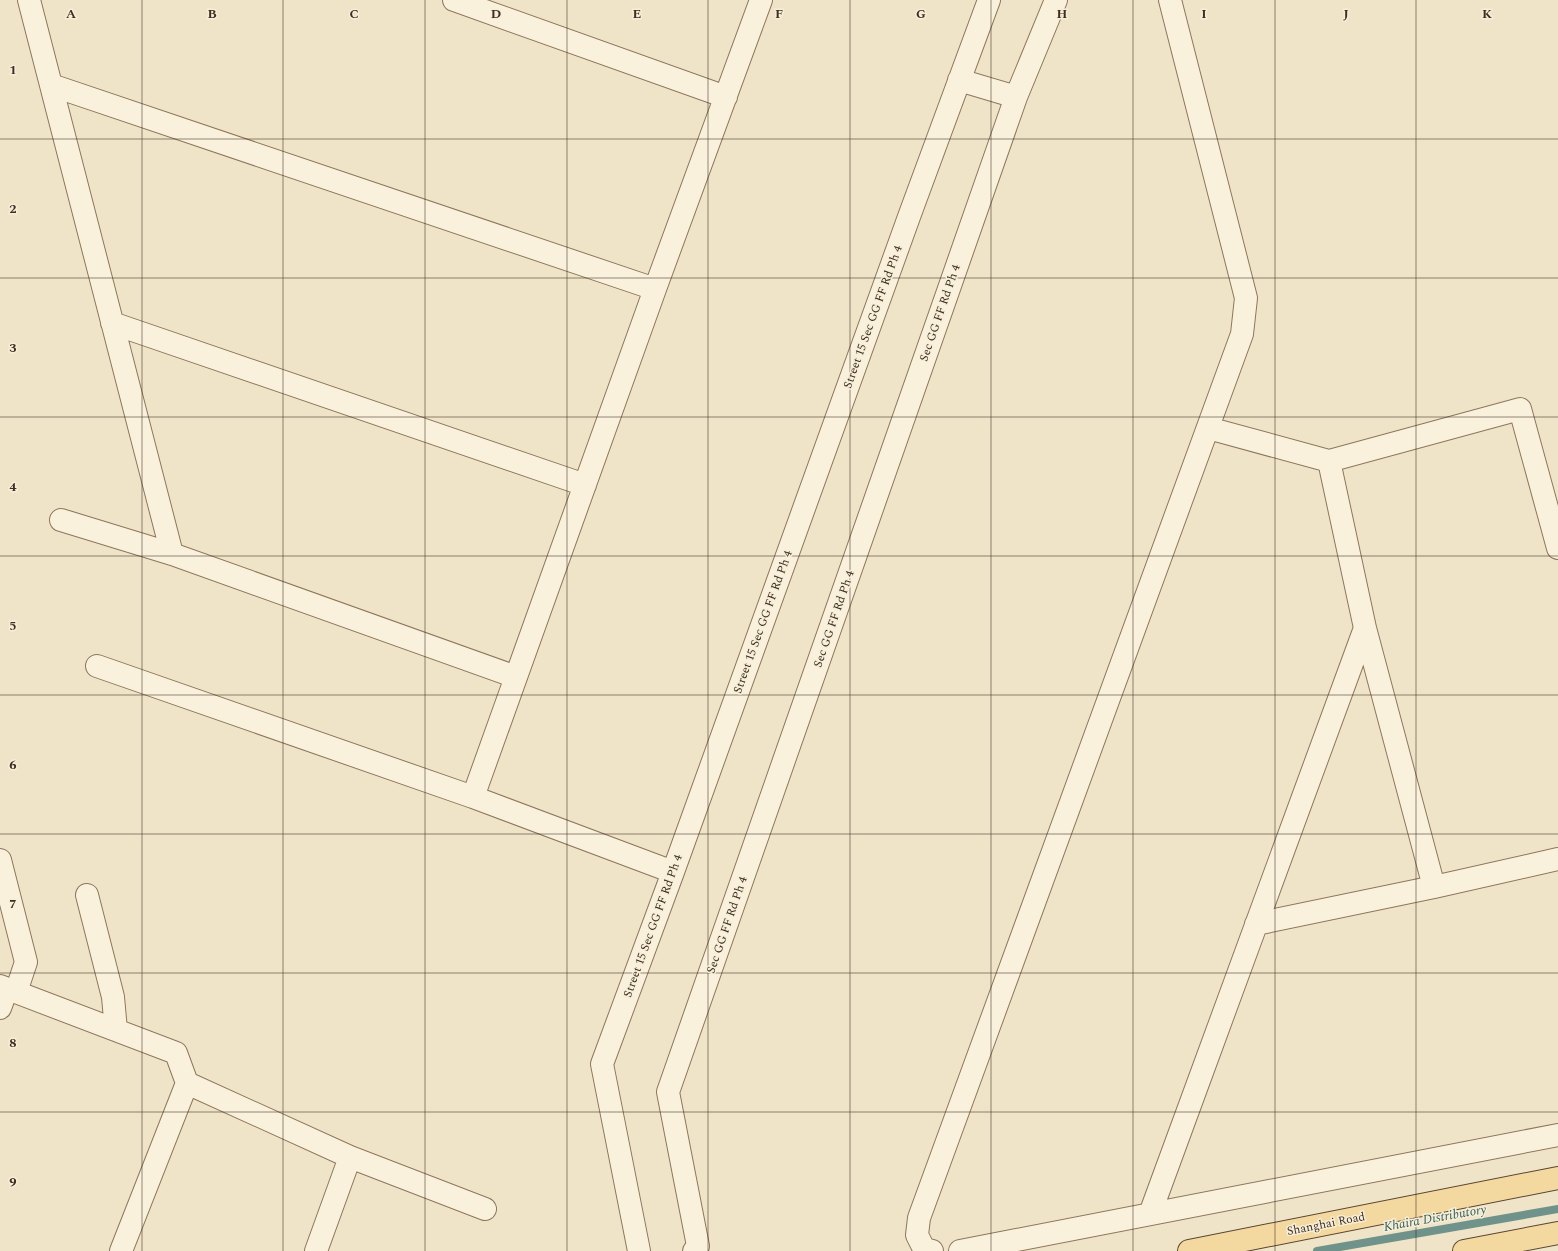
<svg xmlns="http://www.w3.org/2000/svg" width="1558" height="1251" font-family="Spectral,serif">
<rect width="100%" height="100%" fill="#f0e4c8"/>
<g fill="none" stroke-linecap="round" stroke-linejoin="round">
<path stroke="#6f938a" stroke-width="8" d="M1317,1251l241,-42"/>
<defs>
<path id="minor" d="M29,0l143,554
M454,0l272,97
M959,80l57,17
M51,85l604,204
M112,323l473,162
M1208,428l121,33 191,-52 38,139
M61,520l111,34 344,123
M1365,628l69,259 124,-28
M97,666l376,131 200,75
M473,797l182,-508 106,-289
M0,860l26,102 -10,30
M87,895l26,102 3,33
M1256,924l178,-37
M0,986l176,67 11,30 -66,168
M0,1008l7,-19
M187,1083l163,74 135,52
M1150,1214l215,-586 -36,-167
M316,1251l34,-94
M639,1251l-37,-187 71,-192 237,-658 79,-214
M694,1251l4,-5 -30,-154 348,-995 40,-97
M932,1251l-8,-2 -7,-14 2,-17 323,-884 4,-36 -76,-298
M960,1251l598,-116"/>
<path id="major" d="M1189,1251l369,-73
M1464,1251l94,-18"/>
</defs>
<use href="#minor" stroke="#8d765c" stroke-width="24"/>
<use href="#major" stroke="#5b4430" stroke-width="24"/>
<use href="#minor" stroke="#faf1dc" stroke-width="22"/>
<use href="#major" stroke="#f3d9a0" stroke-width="22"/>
</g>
<path fill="none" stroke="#3d2e20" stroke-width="1" stroke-opacity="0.55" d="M142,0v1251M283,0v1251M425,0v1251M567,0v1251M708,0v1251M850,0v1251M991,0v1251M1133,0v1251M1275,0v1251M1416,0v1251M0,139h1558M0,278h1558M0,417h1558M0,556h1558M0,695h1558M0,834h1558M0,973h1558M0,1112h1558"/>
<g text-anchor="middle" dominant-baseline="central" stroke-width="3" stroke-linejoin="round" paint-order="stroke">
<g font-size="12" fill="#3d2e20" stroke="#f7eed8">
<text transform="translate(940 313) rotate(-71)">Sec GG FF Rd Ph 4</text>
<text transform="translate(873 317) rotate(-70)">Street 15 Sec GG FF Rd Ph 4</text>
<text transform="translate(834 619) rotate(-71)">Sec GG FF Rd Ph 4</text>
<text transform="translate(763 622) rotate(-70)">Street 15 Sec GG FF Rd Ph 4</text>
<text transform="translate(727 925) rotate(-71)">Sec GG FF Rd Ph 4</text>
<text transform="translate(653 926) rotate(-70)">Street 15 Sec GG FF Rd Ph 4</text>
<text transform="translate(1326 1224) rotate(-11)">Shanghai Road</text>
</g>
<g font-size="13" font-style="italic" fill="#2f5d5a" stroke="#f7eed8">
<text transform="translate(1435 1218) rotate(-10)">Khaira Distributory</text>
</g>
</g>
<g font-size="13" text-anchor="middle" font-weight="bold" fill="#3d2e20" stroke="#f7eed8" stroke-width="3" stroke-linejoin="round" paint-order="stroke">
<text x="71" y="18">A</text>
<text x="212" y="18">B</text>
<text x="354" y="18">C</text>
<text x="496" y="18">D</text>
<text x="637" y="18">E</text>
<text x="779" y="18">F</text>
<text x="921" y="18">G</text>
<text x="1062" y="18">H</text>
<text x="1204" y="18">I</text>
<text x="1346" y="18">J</text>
<text x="1487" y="18">K</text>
<text x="13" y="74">1</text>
<text x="13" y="213">2</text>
<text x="13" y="352">3</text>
<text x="13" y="491">4</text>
<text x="13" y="630">5</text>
<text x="13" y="769">6</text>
<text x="13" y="908">7</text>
<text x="13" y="1047">8</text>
<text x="13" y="1186">9</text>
</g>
</svg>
